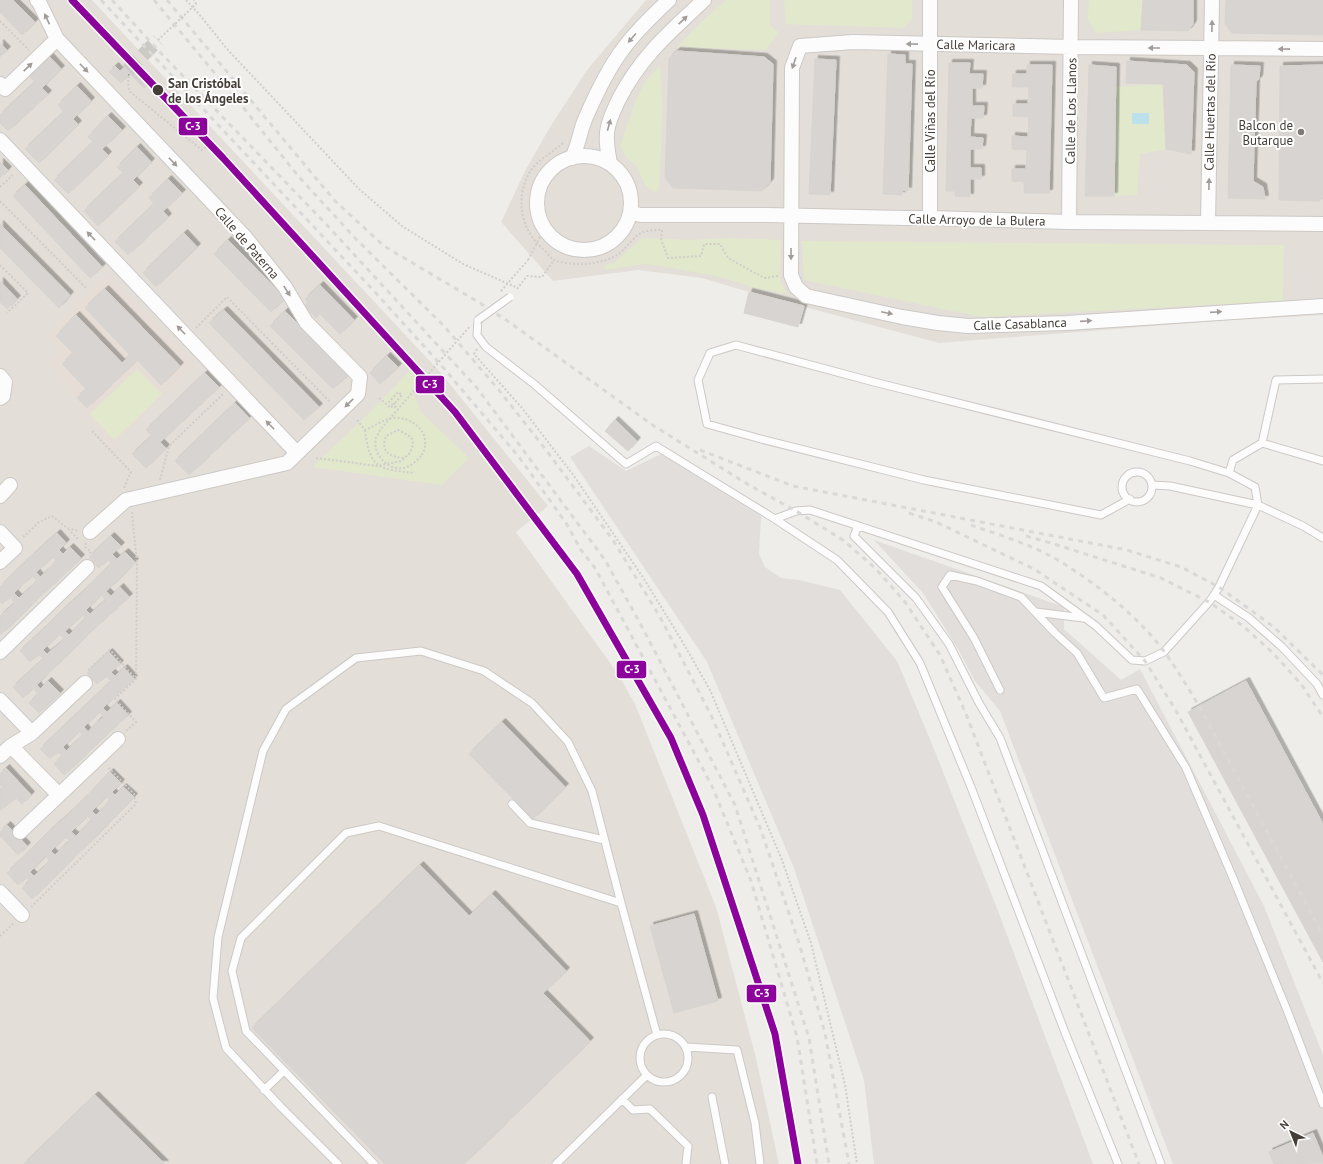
<svg xmlns="http://www.w3.org/2000/svg" width="1323" height="1164" font-family="'PT Sans',sans-serif">
<defs>
<filter id="shadow"><feDropShadow dx="3.5" dy="-3.5" stdDeviation="0" flood-color="#0004"/></filter>
</defs>
<rect width="100%" height="100%" fill="#efedea"/>
<path fill="#e3ded8" d="M0,0h92l349,373 107,133 -32,26 102,142 17,30 81,203 40,151 23,106h-779z
M646,0h677v315l-107,6 -277,22 -190,-51 -47,-14 -64,-8 -85,11 -52,-59 24,-51 25,-44 37,-57z"/>
<path fill="#e6ded6" d="M107,273l89,91 -84,83 -64,-85 11,-11 -15,-16z"/>
<path fill="#e2e8cc" d="M726,0h44v26l9,6 -13,18 -89,-3 20,-21z
M784,0h128v19l-9,9 -117,-4z
M1089,0h54l-2,30 -45,3 -8,-13z
M660,66c4,39 1,80 -1,120l-2,7c-19,-8 -11,-14 -21,-27 -3,-3 -7,-5 -10,-9 -2,-3 -4,-8 -6,-11l16,-46 11,-21z
M1163,84l3,65 -26,5 -3,41 -23,1 2,-109z
M647,238l43,2 41,-2 50,2 -1,41 7,12h-8l-27,-6 -32,-10 -48,-9 -27,-4 -40,6v-5l9,-2 27,-24z
M802,241l482,4 -1,56 -302,16 -177,-37z
M137,369l25,25 -48,46 -24,-26z
M410,371l12,12 -10,7 9,22 48,46 -27,27 -130,-18 47,-44z"/>
<path fill="#e1dedb" d="M589,446l37,25 35,-17 100,62 -2,38 6,13 16,11 18,2 41,10 57,71 35,83 66,167 95,253h-219l-10,-84 -70,-212 -87,-206 -137,-205z
M874,540l190,67v22l57,51 19,-11 124,237 59,149v109h-150l-173,-453 -25,-30 -17,-32 -35,-56z"/>
<path fill="#bde1eb" d="M1132,113h17v11h-17z"/>
<path fill="#d7d4d1" stroke="#d8d4d0" filter="url(#shadow)" d="M0,0h13l22,22 -13,13 -22,-23z
M1143,0h50v24l-5,7 -47,-1z
M1226,0h97v35l-91,-2 -7,-9z
M0,43l7,7 -7,7z
M677,51l87,6 9,7 -3,118 -8,9 -89,-3 -8,-10 4,-120z
M888,54l17,1v9h7l-4,127 -6,-1v5l-19,-1z
M49,56l12,13 -19,19 6,6 -40,37 -8,-8v-8l35,-33 -6,-6z
M815,59l21,1 -6,135 -21,-1z
M1127,61l60,4 7,7 -3,82 -25,-5 -3,-65 -37,-1z
M949,63h21l-1,11h14l-1,14h-10v18h12l-1,12h-12l-1,19 13,1 -1,11h-12v19h11v11h-11v18l-15,-1v-5h-9z
M127,65l5,5 -5,5 1,1 -7,7 -12,-11 6,-6 5,5z
M1027,65h25l-3,128h-25v-11l-12,-1v-12h14l1,-19 -15,-1v-13l16,1 1,-20 -16,-1v-12h15l1,-17h-17l1,-13h14z
M1089,65l27,2 -2,129h-29z
M1231,65l29,1 -1,13 -3,3 -3,99 10,6 2,12 -37,-1z
M1323,65v133l-4,3 -40,-1 1,-134z
M132,70l15,16 -3,2 -15,-15z
M77,86l14,15 -18,18 5,5 -39,39 -14,-14 39,-37 -6,-7z
M108,116l14,14 -20,19 6,6 -40,39 -14,-14 39,-38 -5,-5z
M137,147l14,15 -18,18 6,6 -41,40 -14,-15 39,-38 -6,-6z
M0,162l8,8 -8,8z
M168,179l14,14 -19,18 5,6 -40,38 -13,-13 39,-38 -5,-6z
M25,185l77,82 -12,11 -77,-82z
M0,224l70,71 -11,13 -59,-60z
M184,233l13,14 -41,40 -13,-14z
M228,240l57,58 -14,14 -57,-58z
M0,281l17,18 -10,10 -7,-7z
M320,285l34,35 -14,14 -20,-20 -4,4 -12,-12 4,-4 -3,-3z
M105,289l75,77 -19,19 -24,-25 -50,48 -10,-10 9,-9 -24,-25 11,-11 -17,-17 20,-21 46,48 8,-8 -45,-47z
M749,292l55,14 -6,21 -54,-14z
M224,310l95,97 -15,13 -95,-97z
M285,311l63,64 -15,14 -63,-63z
M387,356l11,11 -18,17 -10,-11z
M205,373l14,14 -59,55 6,6 -20,20 -14,-14 20,-18 -6,-6z
M235,403l14,15 -60,57 -14,-14z
M615,420l22,21 -9,10 -23,-20z
M57,533l9,10 -7,7 4,4 7,-7 11,11 -22,21 -10,-10 7,-8 -4,-4 -8,8 -10,-11z
M111,536l10,10 -9,8 5,5 8,-7 10,10 -21,22 -11,-12 9,-8 -4,-4 -9,8 -10,-11z
M34,554l10,11 -8,7 4,5 9,-8 10,10 -22,20 -9,-9 9,-9 -5,-5 -11,10 -9,-11z
M103,572l11,12 -8,7 5,5 9,-9 9,10 -22,20 -9,-10 8,-7 -5,-5 -7,7 -10,-11z
M12,575l9,11 -7,7 5,5 9,-8 9,9 -21,21 -9,-10 8,-7 -5,-6 -8,7 -2,-2v-15z
M84,591l10,11 -8,8 4,4 8,-7 9,10 -20,18 -9,-9 7,-7 -3,-4 -7,7 -12,-12z
M7,610l9,10 -16,15v-19z
M63,610l12,12 -10,9 4,4 9,-9 9,9 -21,21 -9,-10 7,-7 -5,-5 -5,5 -10,-10z
M44,629l10,10 -11,11 4,4 10,-8 9,10 -21,20 -9,-10 7,-7 -4,-5 -9,8 -10,-11z
M109,652l11,12 -9,8 4,4 9,-8 10,11 -22,20 -9,-10 8,-8 -5,-5 -9,8 -10,-11z
M36,666l9,10 -8,9 3,4 8,-8 12,12 -21,20 -10,-10 9,-9 -5,-6 -10,10 -10,-11z
M1246,681l77,143v138l-135,-250z
M103,689l9,10 -9,9 4,4 10,-9 11,12 -21,19 -11,-11 8,-6 -5,-5 -7,7 -10,-10z
M82,709l10,10 -8,8 4,5 8,-9 11,11 -21,20 -11,-11 8,-8 -4,-4 -8,8 -10,-10z
M502,722l63,65 -32,32 -64,-65z
M61,729l10,10 -8,8 3,4 9,-8 11,11 -22,21 -10,-11 8,-8 -4,-4 -8,7 -10,-10z
M6,768l25,27 -9,9 -6,-6 -6,5 -1,-1 -9,9v-22l2,-2 -2,-2v-11z
M110,772l11,11 -9,9 3,3 8,-8 11,10 -21,21 -10,-10 7,-8 -4,-4 -7,8 -10,-10z
M89,794l10,10 -7,7 4,4 7,-7 10,10 -19,20 -10,-10 8,-8 -5,-4 -7,7 -10,-10z
M70,813l10,10 -9,9 5,4 8,-8 10,10 -20,19 -11,-10 7,-6 -5,-4 -6,6 -10,-11z
M7,825l20,21 -9,9 -18,-19v-4z
M49,832l10,11 -8,8 4,4 8,-8 11,10 -22,22 -10,-10 8,-8 -5,-5 -7,8 -10,-11z
M28,853l10,11 -8,8 4,4 8,-7 10,10 -20,20 -10,-11 8,-7 -4,-4 -8,8 -11,-12z
M420,865l49,51 23,-22 74,77 -23,22 47,48 -126,123h-79l-133,-136z
M694,914l24,87 -44,12 -24,-87z
M95,1095l70,69h-141z
M1313,1133l10,24v6l-49,1 -5,-12z"/>
<g fill="none" stroke-linecap="round" stroke-linejoin="round">
<path stroke="#cdcac6" stroke-width="14" stroke-dasharray="14 7" stroke-linecap="butt" d="M128,70l30,-30"/>
<defs>
<path id="lane" d="M478,320l-1,15 9,12 48,37 92,80 30,-18 119,73 62,41 51,52 32,51 51,124 95,248 52,129
M1262,443l61,18
M1122 487a15 15 0 1 1 30 0a15 15 0 1 1-30 0Z
M1229,473l4,-13 29,-17 14,-63 47,-1
M1152,485l18,1 88,19 45,21 20,12
M1130,499l-29,16 -177,-35 -163,-41 -54,-15 -9,-44 12,-27 26,-8 138,37 316,79 39,12 26,14 3,18 -39,82 -5,8
M775,519l21,-8 14,-1 231,76 55,40 36,34 13,1 19,-9 45,-50 5,-7 35,23 33,29 35,37 6,11
M858,526l-4,10 62,62 33,46 30,59 21,35 161,426
M1036,612l47,6
M1000,690l-26,-52 -32,-51 8,-12 27,6 44,16 34,36 22,20 27,45 33,-9 49,79 47,110 54,132 36,94
M512,804l18,19 74,17
M640 1058a24 24 0 1 1 48 0a24 24 0 1 1-48 0Z
M686,1047l51,3 18,73 5,41
M264,1090l20,-19
M712,1097l13,67
M622,1099l11,11 17,-1 38,37 -2,18
M338,1164l-57,-57 -55,-59 -13,-50 5,-61 45,-186 23,-42 70,-51 65,-7 63,20 48,32 36,39 24,49 29,112 36,132
M374,1164l-128,-133 -14,-60 9,-33 105,-105 33,-7 242,77
M556,1164l91,-89"/>
<path id="street" d="M37,0l2,2 18,37 188,198 40,50 21,35 54,55 -2,17 -71,69 -161,37 -36,32
M1323,49l-251,-2 -219,-5 -53,4 -8,22 -1,207 5,12 10,9 96,21 36,6 30,3 99,-3 256,-17
M0,84l5,5 52,-50
M0,140l297,313
M537 203a47 47 0 1 1 94 0a47 47 0 1 1-94 0Z
M572,158c7,-14 8,-28 14,-41 10,-23 21,-47 37,-68 13,-18 30,-34 46,-49
M610,163c-2,-11 -5,-24 -2,-36 2,-10 7,-19 11,-28 22,-43 51,-67 85,-99
M631,213l10,2h125l139,3h25l139,4 254,2
M930,218v-218
M1069,222l2,-222
M1208,223l4,-223
M0,376l5,6 -2,14 -3,2
M0,496l10,-11
M0,532l15,16 -15,14
M0,652l87,-85
M0,700l32,33 53,-50
M11,746l48,49 59,-56
M0,756l11,-10 21,-13
M20,832l39,-37
M0,892l22,23"/>
</defs>
<use href="#lane" stroke="#ccc9c6" stroke-width="9"/>
<use href="#street" stroke="#ccc9c6" stroke-width="16"/>
<path stroke="#d1cdcb" stroke-width="2" stroke-dasharray="2 2" stroke-linecap="butt" d="M186,0l13,14 28,35 132,140 43,37 61,38 55,24
M0,21l29,29
M130,72l11,11
M132,73l-4,6 1,12 73,59 5,-4
M140,84l4,-3
M563,143c-13,12 -26,16 -35,32 -13,26 -6,56 15,74 4,3 7,9 11,11 6,3 26,5 33,4 12,-2 25,-4 34,-12 7,-6 14,-17 22,-20 6,-2 13,-2 19,-2l-1,9 7,19 33,-2 3,-12h16l8,14 36,20 14,-2
M0,187l14,-13
M0,201l86,87
M528,260l16,-31
M0,265l28,28 -21,20
M517,289l10,-13 15,1 12,-17
M196,328l31,-31 103,105
M477,349l-3,5 48,54 52,68 70,103 38,62 28,49 72,170 29,83 34,142 12,79
M379,398l12,10 4,-5
M357,420l8,10c9,-3 18,-11 28,-12 14,-2 32,9 32,23 1,6 -1,10 -4,15
M365,430c5,40 14,39 50,43
M92,431l39,41 -7,16
M316,458l62,8 23,-5 9,-8 3,-8 -1,-6 -4,-4 -10,-5 -12,6c-6,16 4,21 18,22
M160,480l9,-34 54,-52
M132,512l5,51 -1,114
M68,529l11,11
M23,537l16,-15 13,-6 15,12 11,3
M86,543l-1,4 6,5 -3,3
M88,670l22,-20 26,29 -21,20 21,23 -10,9
M31,907l105,-103 -2,-10 -27,-28
M0,936l14,-13"/>
<use href="#lane" stroke="#fdfcfc" stroke-width="7"/>
<use href="#street" stroke="#fdfcfc" stroke-width="14"/>
<path stroke="#d9d9d8" stroke-width="3" stroke-dasharray="5 5" stroke-linecap="butt" d="M101,0l273,291 67,74 78,92 47,66 15,27 14,18 117,218 39,95 46,156 20,127
M112,0l45,49 169,175 151,164 128,172 36,65 94,180 74,233 20,126
M154,0l92,111 53,66 56,61 89,88 54,63 45,57 70,94 47,77 51,98 50,115 38,113 26,90 24,131
M167,0l168,201 49,45 96,57 29,19 145,104 95,59 47,26 47,29 32,28 30,34 35,53 26,59 173,450
M700,450l93,36 334,64 54,17 38,20 55,40 49,48
M909,513l27,9 98,47 69,46 42,46 30,48 148,274
M971,525c28,10 59,19 85,34 33,20 65,44 91,72 21,22 36,49 52,75l124,229
M1026,536l25,7 110,35 48,24 34,24 30,27 28,31 22,33"/>
<defs>
<path id="lane-bridge" d="M478,320l32,-23"/>
</defs>
<use href="#lane-bridge" stroke="#ccc9c6" stroke-width="9" stroke-linecap="butt"/>
<path stroke="#d1cdcb" stroke-width="2" stroke-dasharray="2 2" stroke-linecap="butt" d="M158,40l38,-36 -2,-4
M501,291l27,-31
M395,403l7,-8 -4,-3 -9,10 9,7
M421,456c-5,5 -10,11 -18,12 -16,2 -31,-14 -27,-30 1,-2 3,-5 4,-8l90,-104"/>
<use href="#lane-bridge" stroke="#fdfcfc" stroke-width="7"/>
<defs>
<path id="rail-1" d="M72,0l151,158 232,254 122,162 94,164 32,77 72,219 23,130"/>
</defs>
<use href="#rail-1" stroke="#fff" stroke-width="10"/>
<use href="#rail-1" stroke="#8b039b" stroke-width="7"/>
</g>
<defs><path id="oneway-solid" d="M-6-.8H1V-3.2L6.5 0L1 3.2V.8H-6Z"/></defs>
<g fill="#a19c9a">
<use href="#oneway-solid" transform="translate(47 19) rotate(-115)"/>
<use href="#oneway-solid" transform="translate(683 20) rotate(-43)"/>
<use href="#oneway-solid" transform="translate(1212 26) rotate(-89)"/>
<use href="#oneway-solid" transform="translate(632 38) rotate(131)"/>
<use href="#oneway-solid" transform="translate(912 44) rotate(-179)"/>
<use href="#oneway-solid" transform="translate(1154 48) rotate(-180)"/>
<use href="#oneway-solid" transform="translate(1284 49) rotate(-179)"/>
<use href="#oneway-solid" transform="translate(794 63) rotate(109)"/>
<use href="#oneway-solid" transform="translate(28 67) rotate(-44)"/>
<use href="#oneway-solid" transform="translate(84 68) rotate(46)"/>
<use href="#oneway-solid" transform="translate(609 125) rotate(-75)"/>
<use href="#oneway-solid" transform="translate(173 162) rotate(46)"/>
<use href="#oneway-solid" transform="translate(1209 184) rotate(-89)"/>
<use href="#oneway-solid" transform="translate(91 236) rotate(-134)"/>
<use href="#oneway-solid" transform="translate(791 254) rotate(90)"/>
<use href="#oneway-solid" transform="translate(287 291) rotate(57)"/>
<use href="#oneway-solid" transform="translate(1216 312) rotate(-4)"/>
<use href="#oneway-solid" transform="translate(887 313) rotate(12)"/>
<use href="#oneway-solid" transform="translate(1086 321) rotate(-4)"/>
<use href="#oneway-solid" transform="translate(181 330) rotate(-134)"/>
<use href="#oneway-solid" transform="translate(349 403) rotate(136)"/>
<use href="#oneway-solid" transform="translate(270 425) rotate(-134)"/>
</g>
<circle fill="#453d37" stroke="#fff" stroke-width="1.5" cx="158" cy="90" r="6"/>
<circle fill="#807b76" stroke="#fff" stroke-width="1.5" cx="1301" cy="132" r="4"/>
<g text-anchor="middle" dominant-baseline="central" stroke-width="4" stroke-linejoin="round" paint-order="stroke">
<g font-size="13" fill="#453d37" stroke="#fff">
<text transform="translate(976 45) rotate(1)">Calle Maricara</text>
<text transform="translate(1071 111) rotate(-89)">Calle de Los Llanos</text>
<text transform="translate(1210 112) rotate(-89)">Calle Huertas del Río</text>
<text transform="translate(930 121) rotate(-90)">Calle Viñas del Río</text>
<text transform="translate(977 220) rotate(1)">Calle Arroyo de la Bulera</text>
<text transform="translate(247 243) rotate(49)">Calle de Paterna</text>
<text transform="translate(1020 324) rotate(-2)">Calle Casablanca</text>
</g>
<g font-size="13" font-weight="bold" fill="#453d37" stroke="#fff" text-anchor="start">
<text x="168" y="83">San Cristóbal<tspan x="168" dy="15">de los Ángeles</tspan></text>
</g>
<g font-size="13" fill="#453d37" stroke="#fff" text-anchor="end">
<text x="1293" y="125">Balcon de<tspan x="1293" dy="15">Butarque</tspan></text>
</g>
</g>
<g stroke="#fff" stroke-width="1.5">
<rect x="178" y="117" width="30" height="19" rx="4" fill="#8b039b"/>
<rect x="415" y="375" width="30" height="19" rx="4" fill="#8b039b"/>
<rect x="616" y="660" width="31" height="19" rx="4" fill="#8b039b"/>
<rect x="746" y="984" width="31" height="19" rx="4" fill="#8b039b"/>
</g>
<g font-size="11" text-anchor="middle" font-weight="bold" fill="#fff">
<text x="193" y="130">C-3</text>
<text x="430" y="388">C-3</text>
<text x="632" y="673">C-3</text>
<text x="762" y="997">C-3</text>
</g>
<g transform="translate(1291 1132) rotate(317)" stroke="#ffffff" stroke-width="3" paint-order="stroke">
<path d="M0-3L7 15L0 10L-7 15Z" fill="#453d37"/>
<text y="-6" font-size="11" font-weight="bold" text-anchor="middle" fill="#453d37">N</text>
</g>
</svg>
